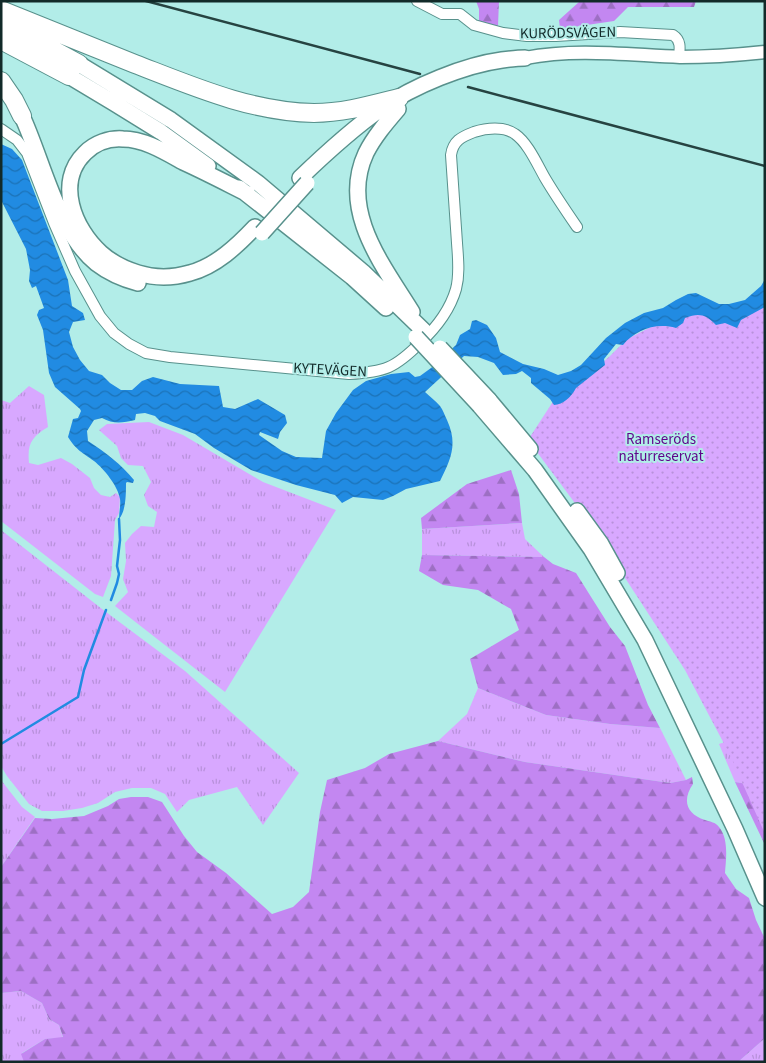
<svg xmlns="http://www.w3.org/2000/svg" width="766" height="1063" font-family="'Source Sans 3',sans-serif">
<defs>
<pattern id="grass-tufts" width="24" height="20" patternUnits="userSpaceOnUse" patternTransform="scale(1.25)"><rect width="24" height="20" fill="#d8a8ff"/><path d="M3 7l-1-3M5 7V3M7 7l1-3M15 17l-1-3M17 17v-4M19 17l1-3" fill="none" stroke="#b891db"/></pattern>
<pattern id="forest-firs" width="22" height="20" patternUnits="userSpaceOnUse" patternTransform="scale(1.25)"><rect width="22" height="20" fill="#c387f1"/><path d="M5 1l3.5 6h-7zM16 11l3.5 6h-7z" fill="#9d6fc3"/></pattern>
<pattern id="park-dots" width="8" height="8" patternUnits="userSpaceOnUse" patternTransform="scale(1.25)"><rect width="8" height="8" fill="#d8a8ff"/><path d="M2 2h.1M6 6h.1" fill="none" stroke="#b891db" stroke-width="1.8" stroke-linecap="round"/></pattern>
<pattern id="water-waves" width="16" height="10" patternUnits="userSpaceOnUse" patternTransform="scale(1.25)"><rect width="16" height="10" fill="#218be2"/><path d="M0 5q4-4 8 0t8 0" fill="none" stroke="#1b72b7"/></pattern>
</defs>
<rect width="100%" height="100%" fill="#b2ede8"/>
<path fill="url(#grass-tufts)" d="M29,386l15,9 4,32c-16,10 -21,16 -19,36l9,2 23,-7 11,6 18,14 4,10 7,7 9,2 6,-4 4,4 -1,16 -4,7 -4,56 -8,21 -8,-3 -94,-73v-121l9,3z
M149,422l34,13 80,47 73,28 -111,182 -110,-86 13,-14 -5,-13 3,-18 -1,-18 7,-9 9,-8 13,1 3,-15 -9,-6 -4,-11 7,-13 -8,-16 -15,-1 -7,-7 -4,-12 -18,-16 8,-6z
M522,523l3,16 19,18 -122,-2v-26z
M1,530l101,79 83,62 114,102 -36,52 -26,-38 -48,13 -12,12 -12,-18 -14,-6h-19l-17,4 -17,11 -16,5 -19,3h-21l-13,-7 -22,-28 -6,-10z
M478,688l68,27 64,9 50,4 26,52 -16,3 -145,-21 -87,-21 29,-27z
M728,741l37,46 -30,-5 -16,-38z
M1,780l21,27 13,10 -34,50z
M21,991l21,12 7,16 10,6 4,13 -18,1 -23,14 2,9h-23v-69z
M765,1038v24h-27z"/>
<path fill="url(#forest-firs)" d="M476,1h23l-1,25 -19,-4v-13z
M579,1h117l-2,6h-66l-14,14 -54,8 -1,-9 20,-18z
M511,470l8,24 3,29 -100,6 -1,-11 46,-34z
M422,555l122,2 9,7 23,9 34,54 15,19 23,59 12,23 -50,-4 -64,-9 -68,-27 -8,-29 49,-29 -8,-21 -33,-19 -35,-5 -24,-14z
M438,741l87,21 145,21 16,-3 6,-3 1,7c-11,16 -7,30 12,36 6,2 10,2 14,7 10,12 7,32 6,46l11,16 13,9 7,22 9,19v99l-27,24h-714l-3,-8 24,-15 18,-2 -4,-12 -10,-6 -7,-16 -21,-12 -20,2v-126l34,-49 17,1 32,-3 24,-10 11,-7 12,-2h17l14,5 22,34 13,16 29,21 46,41 21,-7 16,-15 11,-80 7,-32 38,-12 24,-14z
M735,782l30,5v58z"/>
<path fill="url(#park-dots)" d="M765,306v528l-35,-79 -45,-85 -99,-152 -58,-78 26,-40 22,-14 34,-30 17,-17 44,-22z"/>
<path fill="url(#water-waves)" d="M1,144l11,5 10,11 46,120 4,26 11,7 2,7 -12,2 -4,10 4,15 7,13 9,11 13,4 8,8 11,7h11l10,-9 11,-4 27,7 39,2 4,21 12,2 23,-10 27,16 2,8 -7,9 -2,7 -18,-7 -1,3 23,16 14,6 26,1 4,-27 10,-18 17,-23 13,-9 25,-7 18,-2 6,5 5,-1 11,-8 25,-23 4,-10 10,-6 2,-8 4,-1 11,5 9,13 4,14 23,12 21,5 14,6 13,-4 10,-6 25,-27 19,-15 19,-10 19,-5 13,-8 12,-6 8,-1 23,11h10l16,-4 16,-14 4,-7v28l-24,13 -4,8 -12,-5 -9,2c-11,-11 -17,-12 -31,-7l-2,5 -7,5c-20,-6 -41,2 -53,17l-7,-1 -12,15 1,6 -29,23c-4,8 -13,17 -22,17l-4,-6 -19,-16v-5l-9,-7 -6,3 -13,1 -9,-12 -16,-6 -14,-1 -39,36c5,5 11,9 15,14 3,4 5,10 7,14 11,24 4,39 -7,61l-34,8 -13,7 -10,4 -30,-3 -11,6 -7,-8 -39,-10 -45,-15 -37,-22 -19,-14 -35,-13 -5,-5 -10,-3 -9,1 -1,6c-13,3 -22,4 -33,-2l-8,2 -7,11 1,10c17,11 33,23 46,39l-1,3 -6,-1 -1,1c0,11 0,28 -7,36 0,-7 2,-14 1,-20 -2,-13 -16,-30 -26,-38 -12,-9 -17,-10 -26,-24l5,-18 5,-1 3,-7 -1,-2 -25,-22 -6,-14 -6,-43 -6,-15 2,-5 5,-2 -8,-22 -4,2 -3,-7 1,-11 -4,-21 -25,-49z"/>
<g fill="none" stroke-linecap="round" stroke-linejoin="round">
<path stroke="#218be2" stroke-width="2.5" d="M111,600l6,-17 2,-9 -2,-8 3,-26 -1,-21
M1,744l77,-47 6,-27 22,-60"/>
<defs>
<path id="minor" d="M417,1l25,13h18l14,11 29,8 24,3h29l64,-4 53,3c8,5 7,13 6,22
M1,129l16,11 10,13 27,70 21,48 25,45 14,17 15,11 17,9 24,4 179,17c36,-2 46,-6 71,-31 16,-15 30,-33 36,-54 4,-15 2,-31 1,-46 -2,-29 -4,-59 -6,-88 2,-14 10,-18 23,-23 12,-4 30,-6 41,2 13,9 22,30 30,44 10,17 21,33 32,49"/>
<path id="tertiary" d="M525,58c52,-10 103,-3 155,-1 28,0 57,-2 85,-5"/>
<path id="primary" d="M79,64l92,56 87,63 105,89 61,59
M69,76l45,27 47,29 47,34
M398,109c-12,14 -24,28 -32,44 -27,58 17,112 46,159
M22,116c21,45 35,115 74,147 13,10 27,16 42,20
M300,178c26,-25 52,-49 82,-70 31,-22 83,-43 120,-48 8,-1 16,-2 23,-2
M239,188l113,89 34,31
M248,194c-22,-11 -43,-22 -65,-32 -18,-10 -39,-23 -60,-23 -14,-1 -28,4 -38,14 -30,29 -11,76 16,100 10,9 24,16 37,20 16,5 35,5 52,0 26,-7 47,-27 65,-46
M489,400l41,49
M480,406l55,64 56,79 54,91 90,189 30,69
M577,511l24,33 16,29"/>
<path id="motorway" d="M1,10c45,18 90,36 134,54 57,22 116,48 179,49 29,0 57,-8 85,-15
M1,22l78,42
M1,40l68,36
M1,81l13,19 8,16"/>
</defs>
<use href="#minor" stroke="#58918c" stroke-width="12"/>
<use href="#tertiary" stroke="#58918c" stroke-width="15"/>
<use href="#primary" stroke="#58918c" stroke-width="18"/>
<use href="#motorway" stroke="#58918c" stroke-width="20"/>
<use href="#minor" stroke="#fff" stroke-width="10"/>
<use href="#tertiary" stroke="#fff" stroke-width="12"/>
<use href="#primary" stroke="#fff" stroke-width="15"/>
<use href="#motorway" stroke="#fff" stroke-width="18"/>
<path stroke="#264341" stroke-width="2.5" d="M146,1l274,73
M468,87l297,79"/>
<defs>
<path id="primary-bridge" d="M262,233l45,-50
M416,337l64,69
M440,348l49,52"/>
</defs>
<use href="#primary-bridge" stroke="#58918c" stroke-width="18" stroke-linecap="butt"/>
<use href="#primary-bridge" stroke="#fff" stroke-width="15"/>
</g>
<g text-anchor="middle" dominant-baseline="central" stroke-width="4" stroke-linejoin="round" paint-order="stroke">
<g font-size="15" fill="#122a29" stroke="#b2ede8">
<text transform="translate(568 33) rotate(-1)">KURÖDSVÄGEN</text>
<text transform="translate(330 370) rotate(3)">KYTEVÄGEN</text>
</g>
<g font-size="15" fill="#5f038b" stroke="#b2ede8">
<text x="661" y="439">Ramseröds<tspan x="661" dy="17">naturreservat</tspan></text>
</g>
</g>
<rect width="766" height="1063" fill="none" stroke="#122a29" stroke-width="5"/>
</svg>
